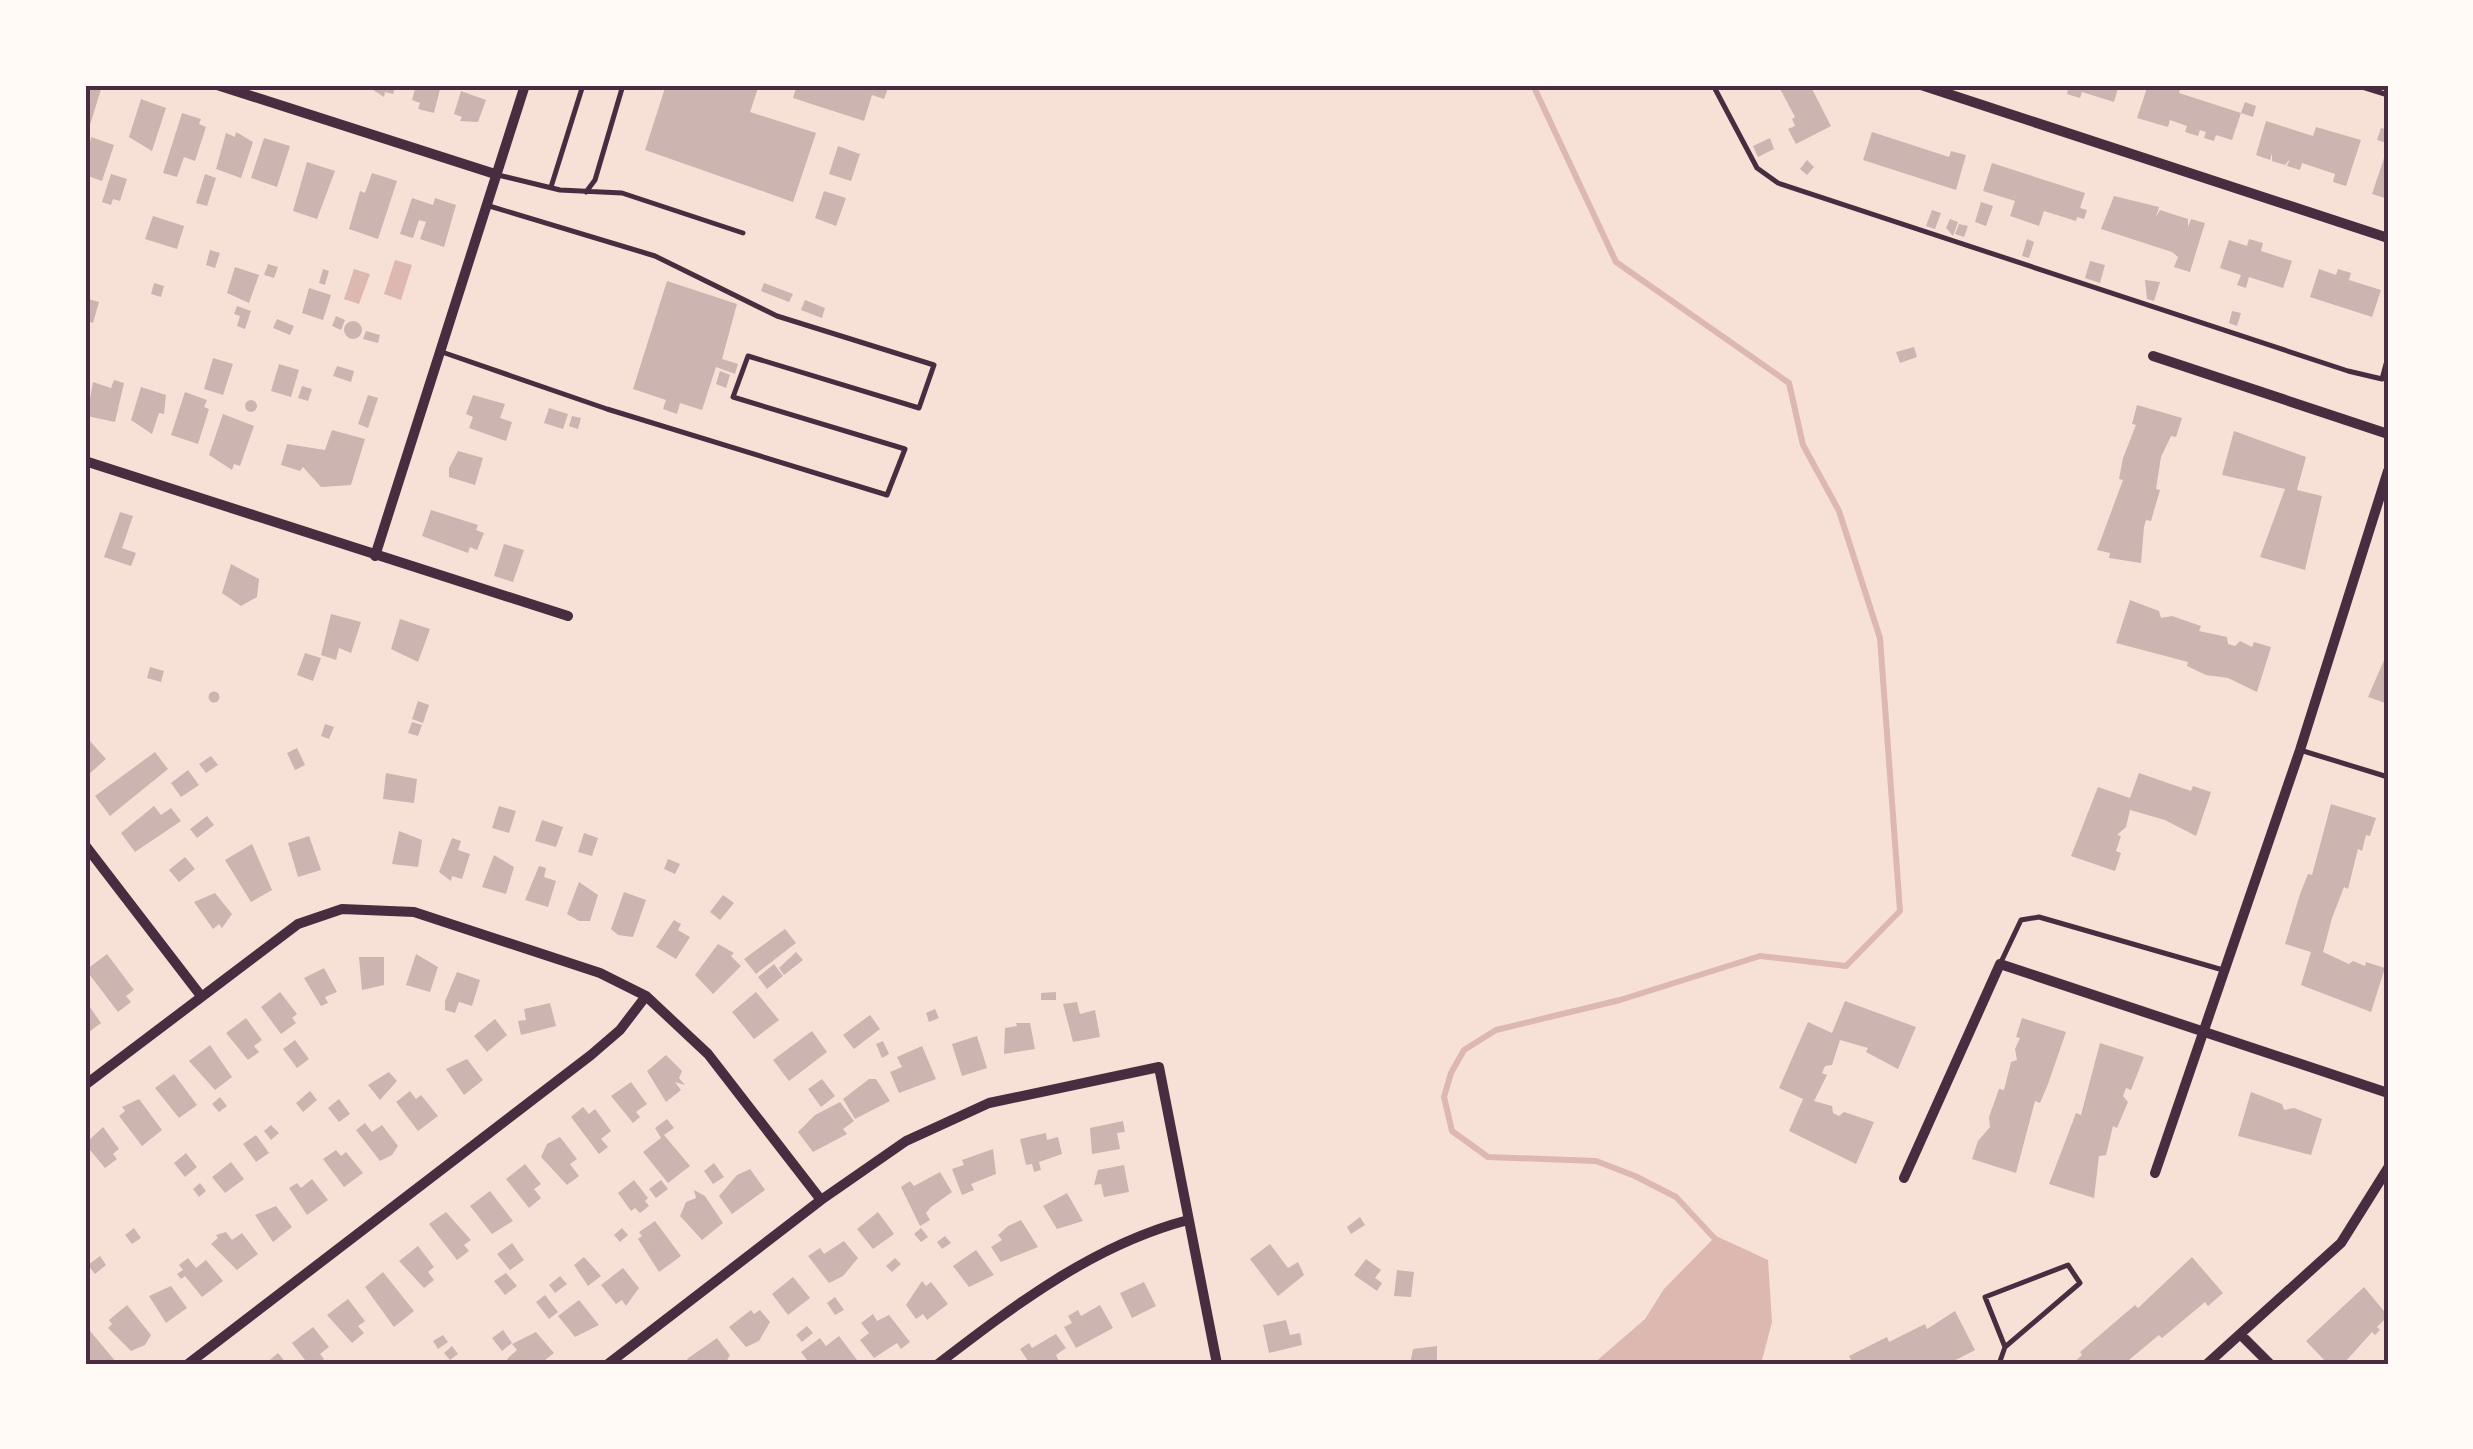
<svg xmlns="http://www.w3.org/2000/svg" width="2473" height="1449" font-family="'Asap Condensed',sans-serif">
<rect width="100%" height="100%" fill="#f7e1d7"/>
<path fill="#dcb8b0" d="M395,260l17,5 -11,35 -17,-6z
M354,269l16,5 -11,30 -15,-5z
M1716,1236l52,24 4,62 -11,42h-168l52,-45 19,-30z"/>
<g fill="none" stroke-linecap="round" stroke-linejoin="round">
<path stroke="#dcb8b0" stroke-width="6" d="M1533,85l83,177 173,121 14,62 36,66 41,127 20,273 -54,55 -86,-10 -140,44 -124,30 -32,20 -13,23 -7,24 8,34 36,26 108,4 39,15 41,21 42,45"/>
</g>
<path fill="#ccb4b1" d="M85,85l17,1 -16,52h-1z
M396,85l-3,9 -8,-2 -1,5 -17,-11z
M416,85h25l-7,28 -16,-4 2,-6 -8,-3z
M666,85h93l-9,27 66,21 -23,69 -148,-52z
M797,85h92l-5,14 -12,-4 -8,26 -71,-23z
M1778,85h32l21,41 -35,18 -8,-15 7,-3 -3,-7 3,-2z
M2069,85h50l-5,17 -32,-10 -2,6 -13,-4z
M2148,85h33l-2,8 62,20 -9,27 -16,-5 -2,6 -10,-3 2,-6 -6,-2 -2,6 -13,-4 2,-6 -17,-6 -2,7 -31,-9z
M461,91l25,9 -8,22 -18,-1 2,-4 -8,-3z
M141,99l25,9 -14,43 -23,-14z
M2245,102l11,4 -3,11 -12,-4z
M182,113l19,6 -2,5 7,3 -11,34 -11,-4 -7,20 -14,-4z
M2266,121l47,15 3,-9 45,13 -15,46 -13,-4 2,-8 -33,-11 -2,7 -13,-4 3,-7 -5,6 -13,-4v-8l-2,7 -14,-5z
M2381,128l7,2 -4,12 -7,-2z
M236,132l17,10 -12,36 -25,-9 10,-36 9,4z
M1872,132l77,25 2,-6 15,4 -10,35 -93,-30z
M91,137l23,8 -12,36 -17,-6z
M264,138l26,8 -13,41 -26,-9z
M1770,138l4,11 -16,8 -5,-11z
M838,146l22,8 -9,27 -22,-7z
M2387,149h1v50l-16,-5z
M1807,160l7,7 -7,8 -7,-6z
M307,162l28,9 -18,48 -24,-8z
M1992,163l93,30 -5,15 7,2 -3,9 -7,-2 -1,4 -32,-10 -5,15 -29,-10 5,-15 -32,-10z
M372,173l25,8 -19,58 -29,-10 11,-38 5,2z
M111,174l16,5 -7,22 -7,-2 -2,6 -9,-3z
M205,174l11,4 -9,28 -11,-3z
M824,191l22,7 -10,28 -21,-8z
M2114,196l45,11 -3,10 4,-7 28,9v8l3,-8 14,4 -15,49 -16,-5 4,-10 -6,-5 -71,-23z
M412,198l21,7 2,-7 21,7 -12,42 -24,-8 6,-17 -7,-2 -6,18 -13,-4z
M1981,202l12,4 -7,20 -11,-4z
M1932,210l9,3 -6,16 -9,-3z
M153,216l31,10 -7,23 -32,-10z
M1950,219l8,3 -5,14 -7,-8z
M1959,224l9,2 -4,11 -9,-3z
M2027,239l7,3 -5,16 -7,-2z
M2249,239l14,4 -2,8 31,10 -9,27 -34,-11 -3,11 -9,-3 4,-10 -21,-7 9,-28 18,6z
M210,250l10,3 -5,15 -9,-3z
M2090,261l15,4 -5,18 -15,-5z
M268,264l10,3 -4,11 -10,-3z
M235,267l24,8 -10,28 -22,-10z
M323,269l6,2 -4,14 -6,-2z
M2319,269l17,6 2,-6 13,4 -2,7 32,10 -9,27 -62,-20z
M2145,280l15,2 -6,19 -7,-2z
M667,281l70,23 -15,55 16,5 -3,10 -19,-7 -14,43 -22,-7 -3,11 -14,-5 3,-9 -33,-11z
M154,283l10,3 -3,11 -10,-3z
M764,283l29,11 -4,8 -28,-11z
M309,288l22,7 -8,25 -21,-7z
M85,298l14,4 -6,21 -8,-3z
M805,300l20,8 -3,10 -21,-8z
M237,306l14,5 -6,18 -8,-3 3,-10 -6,-2z
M2232,311l9,2 -4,13 -8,-3z
M336,316l9,4 -4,10 -9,-4z
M277,319l17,7 -4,9 -17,-7z
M344 330a9 9 0 1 1 18 0a9 9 0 1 1-18 0Z
M366,331l14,4 -2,8 -15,-4z
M1914,347l3,10 -17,6 -4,-11z
M213,358l20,6 -10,31 -19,-6z
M279,364l20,6 -8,27 -20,-6z
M337,366l17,5 -3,11 -18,-6z
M720,371l10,4 -4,13 -10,-4z
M114,380l10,3 -9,39 -28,-6 6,-34 18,6z
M302,386l10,3 -4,12 -10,-3z
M141,387l25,8 -2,19 -5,-1 -7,21 -21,-14z
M185,392l22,8 -3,7 5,2 -11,35 -27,-9z
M368,395l10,3 -10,30 -10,-4z
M473,395l32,9 -5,14 12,4 -6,19 -37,-13 4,-11 -7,-3z
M245 406a6 6 0 1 1 12 0a6 6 0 1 1-12 0Z
M2137,405l45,13 -6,19 -5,-1 -10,21 -5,32 4,1 -9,31 -5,-1 -2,7 -3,36 -32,-5 1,-5 -13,-3 26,-70 -4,-1 4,-21 13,-33 -4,-1z
M549,408l19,6 -5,15 -19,-6z
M223,414l31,12 -14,40 -6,-2 -2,6 -23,-15z
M572,416l9,2 -3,11 -9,-3z
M332,430l33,9 -14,46 -30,2 -18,-20 -3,4 -19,-6 6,-21 38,6z
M2234,431l72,26 -9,33 25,6 -17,74 -45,-13 25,-68 -63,-14z
M458,451l25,7 -8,27 -26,-8v-9z
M431,510l47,15 -2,5 8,3 -7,17 -7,-3 -2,6 -46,-17z
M120,512l13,4 -11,32 14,5 -5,13 -27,-9z
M504,544l20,6 -11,32 -19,-6z
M231,564l28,15 -2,18 -16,9 -19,-13z
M2130,600l29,11 2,7 11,-2 29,10 -2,5 28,6 1,7 7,2 5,-5 12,6 2,-5 17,5 -14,45 -29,-14 -22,-3 -19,-9 1,-4 -72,-19z
M331,614l30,8 -10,31 -12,-5 -3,12 -15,-5z
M400,619l30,10 -12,33 -27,-13z
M2388,651v53l-20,-7z
M305,653l16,5 -8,23 -16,-6z
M150,667l14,4 -3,11 -14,-4z
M208.5 697a5.5 5.5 0 1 1 11 0a5.5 5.5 0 1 1-11 0Z
M418,701l11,4 -6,18 -11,-4z
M412,722l10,3 -4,11 -10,-3z
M325,724l9,3 -5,12 -8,-3z
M90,741l16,18 -18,16 -3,-30z
M297,748l8,17 -10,5 -8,-17z
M155,752l13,17 -58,47 -15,-20z
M211,756l7,9 -12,8 -7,-9z
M188,770l11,15 -18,12 -10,-14z
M386,773l31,6 -3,24 -31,-4z
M2139,773l52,18 2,-5 18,6 -15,44 -31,-16 -35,-10 -4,17 -9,8 4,1 -5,15 5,2 -6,18 -44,-15 27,-69 32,11z
M2331,804l45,14 -6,18 -4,-1 -4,16 -4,-2 -10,40 -4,-2 -12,31 -9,34 26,12 4,-3 12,5 1,-4 19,6 -14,44 -70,-27 10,-33 -26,-8 15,-50 8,-20 4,1z
M154,806l7,9 10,-7 10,13 -46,31 -14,-19z
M499,806l17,5 -7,22 -17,-5z
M207,816l7,9 -17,13 -7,-9z
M542,820l21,7 -7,20 -21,-6z
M399,831l23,9 -4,27 -26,-3z
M584,833l14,5 -6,18 -14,-4z
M309,836l12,34 -23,7 -10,-34z
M452,838l9,3 -3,9 12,4 -8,25 -10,-3 -1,5 -12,-9z
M252,844l20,46 -21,12 -26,-42z
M494,855l20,12 -8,27 -24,-7z
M185,857l10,12 -16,13 -10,-12z
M668,859l12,5 -5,10 -11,-5z
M539,866l7,2 -2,9 12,4 -8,26 -23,-7z
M579,882l19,13 -8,26h-11l-12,-7z
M624,892l22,8 -13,37 -15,-2 -7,-6z
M215,893l17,21 -10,14 -3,-4 -6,5 -19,-27z
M723,895l11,8 -14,17 -10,-8z
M674,920l7,4 -3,6 12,7 -14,22 -20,-12z
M785,929l11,14 -40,31 -12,-15z
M718,944l16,9 -3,3 10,10 -28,28 -18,-19z
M796,952l7,8 -19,15 -5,-7z
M107,954l27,36 -8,6 5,6 -13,10 -32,-42z
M416,954l22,13 -8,25 -24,-7z
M359,957h25v28l-22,5z
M774,964l9,12 -16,13 -9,-12z
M324,968l13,24 -12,5 3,6 -7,3 -17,-28z
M457,972l23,8 -8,26 -13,-4 -4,11 -10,-3v-9z
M280,992l17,22 -5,4 4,5 -15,11 -20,-27z
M756,992l23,28 -25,19 -22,-27z
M1056,992v8h-15v-7z
M85,1000l16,23 -16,12z
M1845,1001l71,26 -18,42 -32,-17 2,-4 -28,-8 -8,25 -7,1 -3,7 5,2 -13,26 18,5 1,7 6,3 5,-4 30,10 -18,42 -67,-33 14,-32 -24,-11 29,-66 24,11z
M1077,1002l3,12 15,-4 5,27 -27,5 -10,-38z
M550,1003l6,23 -35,9 -3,-14 8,-1 -2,-11z
M935,1009l4,9 -10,4 -3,-9z
M870,1015l10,14 -26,20 -11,-14z
M246,1018l16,22 -8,6 5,6 -11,8 -22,-27z
M2022,1018l44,14 -18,52 -8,19 -5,-2 -19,72 -44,-14 6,-18 12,-14 -1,-10 10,-28 5,1 7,-28 6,-2 -2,-11 5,-11 -4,-1z
M495,1019l12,16 -20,17 -13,-16z
M1016,1023h14l5,26 -31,5 1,-26 12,-2z
M812,1031l15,21 -38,29 -16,-21z
M977,1036l10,32 -25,8 -10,-32z
M295,1040l14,19 -12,9 -14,-19z
M883,1041l6,13 -7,4 -6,-14z
M2100,1043l44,14 -13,33 -5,-2 -3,8 5,6 -11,26 -4,-2 -7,29 -7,1 -5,42 -45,-14 27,-71 5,2z
M210,1045l22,32 -17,13 -26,-29z
M922,1046l14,33 -37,14 -9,-21 12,-5 -5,-10z
M666,1055l16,16 -3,7 6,7 -10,-3 6,8 -15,12 -19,-31z
M467,1059l16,21 -19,15 -18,-26z
M389,1072l8,9 -17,19 -12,-15z
M174,1074l23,31 -18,13 -24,-30z
M822,1079l13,17 -14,11 -13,-18z
M869,1079h7l14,22 -35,18 -12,-20z
M631,1082l16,22 -11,8 4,5 -7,6 -22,-27z
M310,1091l7,9 -14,12 -7,-9z
M410,1091l6,8 5,-4 17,21 -20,15 -22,-29z
M2251,1092l31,12 2,6 10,-2 28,11 -11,36 -73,-19z
M220,1097l7,9 -8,6 -7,-8z
M139,1099l23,31 -20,16 -23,-30 6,-5 -3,-4z
M339,1099l11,15 -11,8 -11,-14z
M840,1102l14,19 -11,8 4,5 -34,18 -15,-20 17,-17z
M583,1107l6,7 6,-5 16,22 -10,8 7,8 -9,7 -28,-37z
M667,1119l7,9 -10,7 26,31 -22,17 -25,-31 18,-14 -6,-10z
M1123,1121l2,11 -8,1 3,16 -28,5 -2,-26z
M365,1123l7,9 10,-7 16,21 -6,9 -12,6 -24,-31z
M271,1125l8,8 -8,7 -7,-9z
M103,1127l16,22 -6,5 4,5 -12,9 -20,-24z
M1046,1133l1,7 11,-3 4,17 -23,8 2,8 -7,2 -2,-8 -6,1 -6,-26z
M256,1135l13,18 -13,9 -13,-18z
M560,1137l17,22 -7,5 9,12 -12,9 -26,-28 6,-13z
M993,1149l3,25 -25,10 3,6 -12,5 -10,-26 12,-4 -2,-5z
M336,1150l5,6 5,-4 17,21 -19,14 -21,-28z
M186,1153l11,14 -12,10 -11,-14z
M231,1162l13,17 -19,14 -13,-16z
M714,1163l10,14 -11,7 -9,-13z
M525,1164l16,20 -7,5 7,9 -12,10 -23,-29z
M1124,1165l5,27 -25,5 -3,-13 -7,1 4,-15z
M750,1169l15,21 -33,24 -13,-18 18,-21z
M940,1172l12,20 -21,15 -5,6 4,7 -10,6 -19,-39 9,-6 4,5z
M312,1179l16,21 -21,15 -18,-27 8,-5 4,5z
M634,1180l14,18 -3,3 4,5 -9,7 -5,-5 -4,3 -13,-18z
M661,1180l7,9 -12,9 -7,-9z
M200,1183l6,8 -7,6 -6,-8z
M694,1190l11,6 18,27 -21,17 -22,-24 6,-14 10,-4z
M490,1191l23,30 -21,13 -22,-28z
M1067,1193l16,28 -26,8 -14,-23z
M276,1206l16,21 -19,15 -18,-27z
M446,1212l25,28 -7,5 5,6 -12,9 -28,-36z
M878,1212l16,22 -21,15 -16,-20z
M1360,1217l5,8 -14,9 -4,-7z
M1021,1220l17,27 -37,15 -10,-15 11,-7 -4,-5 10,-9z
M655,1221l26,35 -22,16 -21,-33 4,-3 -3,-4z
M134,1228l7,10 -9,6 -7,-9z
M622,1228l6,7 -8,7 -6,-7z
M921,1228l7,9 -7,5 -7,-8z
M226,1232l6,8 10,-7 16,21 -21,16 -26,-26 7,-6 -2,-3z
M945,1236l6,7 -9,6 -5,-7z
M844,1241l14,17 -15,18 -14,7 -21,-27 12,-8 4,6z
M512,1243l12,17 -14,10 -13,-16z
M1270,1244l18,24 10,-6 6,13 -26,21 -28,-37z
M418,1246l16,21 -6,5 6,8 -10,8 -25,-27z
M976,1250l18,25 -25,12 -16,-21z
M100,1256l6,9 -11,9 -7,-9z
M584,1257l17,19 -13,10 -14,-21z
M2192,1257l31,36 -15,13 -3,-4 -43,36 -3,-3 -35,29h-52l10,-9 -2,-3 55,-47 3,3z
M188,1258l8,10 10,-8 17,21 -21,16 -17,-21 -4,3 -4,-5 6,-4 -4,-5z
M895,1258l6,6 -9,8 -6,-6z
M1366,1259l15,11 -6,8 7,5 -5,8 -23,-16z
M623,1268l16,20 -13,18 -4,-6 -6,4 -15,-19z
M1397,1270l17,2 -3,25 -17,-1z
M383,1272l31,39 -20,16 -29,-40z
M506,1273l11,13 -12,9 -11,-14z
M560,1276l7,8 -12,9 -6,-8z
M793,1277l17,21 -22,17 -16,-21z
M922,1281l4,5 5,-4 17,22 -21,16 -4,-6 -7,5 -10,-14z
M1144,1282l12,24 -24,12 -12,-25z
M171,1286l16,22 -21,15 -17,-27z
M2364,1287l24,29 -11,11 3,3 -5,5 -3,-3 -26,29 -18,3 -22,-23z
M545,1295l13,17 -9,7 -13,-17z
M835,1297l9,13 -9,5 -8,-12z
M348,1299l17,22 -7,5 6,7 -12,10 -25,-28z
M579,1300l20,25 -24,12 -17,-21z
M127,1305l24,30 -6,10 -14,6 -23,-23 4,-4 -3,-4z
M1100,1305l13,23 -37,20 -12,-21 8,-4 -4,-7 10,-6 3,6z
M751,1310l3,4 6,-4 10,12 -11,19 -13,6 -17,-20z
M1955,1311l20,39 -27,14h-104l7,-4 -2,-4 38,-19 2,5 36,-18 2,5z
M873,1314l4,7 12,-6 21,27 -9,7 -4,-6 -23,15 -14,-18 9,-7 -8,-10z
M1286,1320l4,15 10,-2 2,12 -33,8 -6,-28z
M85,1325l31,37 -3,2h-28z
M807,1326l6,7 -11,9 -6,-7z
M313,1327l16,20 -9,7 4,5 -6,5h-10l-16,-21z
M503,1330l9,13 -10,8 -10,-13z
M536,1332l18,21 -14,11h-29l-4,-5 10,-9 -5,-6z
M1056,1334l10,14 -10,7 4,9h-30l-10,-15 9,-6 3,5z
M443,1335l5,7 -10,7 -5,-8z
M839,1336l21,28h-50l-9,-12 19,-14 6,8z
M717,1338l13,17 -5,9h-35l-3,-5z
M452,1346l6,8 -8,6 -6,-7z
M1437,1346v17l-27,1 3,-15z
M278,1353l9,11h-22z"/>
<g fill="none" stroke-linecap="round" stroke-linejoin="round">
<path stroke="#4a2c40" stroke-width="5" d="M1713,85l44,83 21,15 570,188 34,8 6,-22
M2356,85l32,10
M498,175l62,15 62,3 121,40
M551,187l32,-102
M586,192l9,-12 28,-95
M442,352l165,57 280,86 18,-46 -172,-52 15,-41 171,52 15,-43 -157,-49 -122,-60 -169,-51
M2300,750l88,27
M2001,962l20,-42 18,-3 184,53
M1999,1364l6,-17 75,-64 -12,-18 -83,32 20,50"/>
<path stroke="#4a2c40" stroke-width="10" d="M217,85l278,89
M1921,85l467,153
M2153,356l235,78
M85,461l483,155
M375,556l150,-471
M85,845l116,151
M85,1085l213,-161 44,-15 72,3 186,61 46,23 62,58 113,146
M2155,1173l145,-423 88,-279
M1904,1178l96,-214 388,129
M2241,1335l29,29
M188,1364l403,-309 29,-25 26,-34
M608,1364l213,-164 85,-59 83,-38 170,-36 58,297
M938,1364c77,-59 155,-119 250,-144
M2207,1364l134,-121 47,-75"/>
</g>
<rect width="2473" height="1449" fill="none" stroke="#fffaf5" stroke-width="175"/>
<rect x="88" y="88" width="2298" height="1274" fill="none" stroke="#4a2c40" stroke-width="4"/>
</svg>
